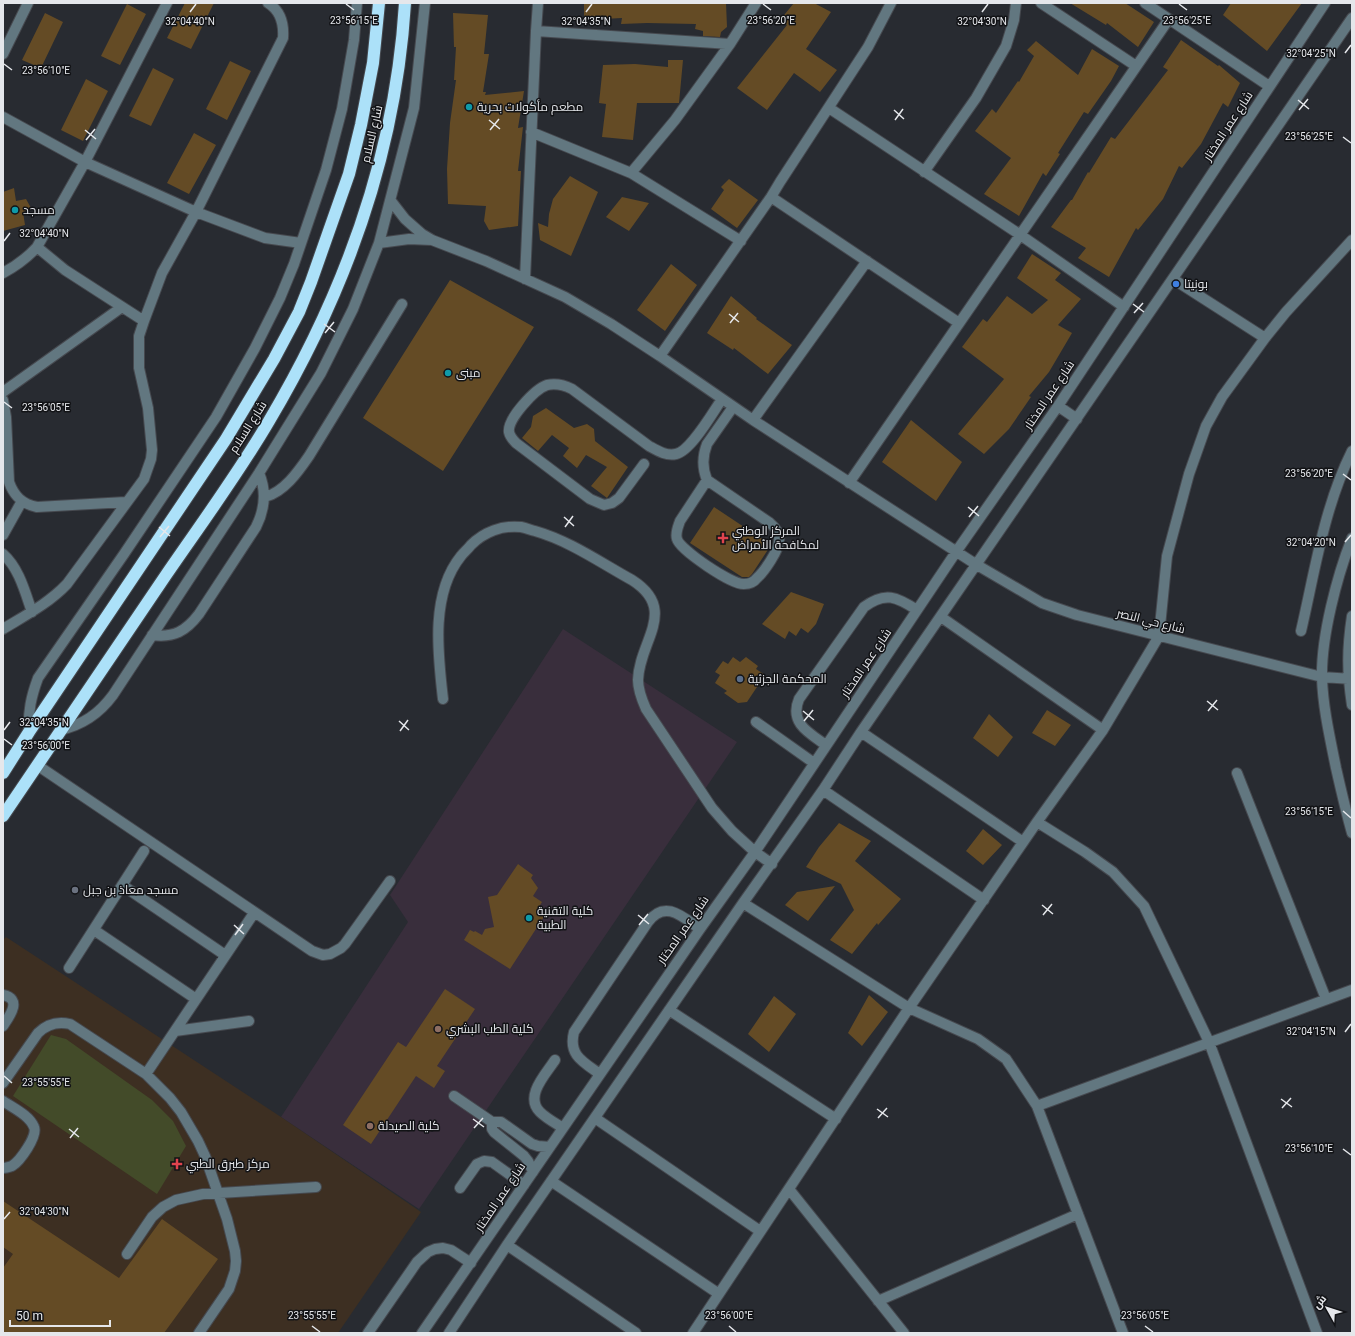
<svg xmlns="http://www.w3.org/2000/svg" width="1355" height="1336" viewBox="0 0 1355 1336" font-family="Roboto,Cairo,sans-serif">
  <rect width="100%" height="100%" fill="#282b31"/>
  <path fill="#392e3c" d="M563 629 737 742 419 1209 281 1117 408 922 390 895Z"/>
  <path fill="#3d2f22" d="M6 937 281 1117 421 1212 338 1333H3V940Z"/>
  <path fill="#434b29" d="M51 1035 66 1039 152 1100 173 1121 186 1146 157 1194 13 1096Z"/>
  <path fill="#644b25" d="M185 3H214L191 49 167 38Z
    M584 3H726L727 27 721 32 720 37 703 36V31L695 29 696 24 647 23 621 24 622 18 584 20Z
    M794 3H814L831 12 806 49 837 70 820 92 794 73 767 110 737 88 787 25 780 20Z
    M1070 3H1125L1154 22 1138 47 1107 23 1106 25Z
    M1231 3H1302L1267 51 1223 15Z
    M127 4 146 14 120 65 101 56Z
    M45 13 63 22 41 68 22 60Z
    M453 13 488 15 484 54H489L483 92H486L485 95 524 91 518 128 523 127 518 171H521L518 226 489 230 484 221 486 206 448 204 447 169 450 123 456 80H454L456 47H454Z
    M1181 40 1218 66 1219 65 1240 83 1228 107 1223 103 1201 144 1182 168 1179 166 1163 199 1138 230 1136 228 1109 277 1078 258 1086 248 1051 227 1071 200H1072L1088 172 1089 173 1111 137 1115 139 1168 70 1163 67Z
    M1036 41 1078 75 1092 49 1119 66 1111 81 1088 114 1084 112 1058 153 1060 154 1046 176 1043 173 1019 216 984 194 1011 158 975 131 992 109 996 113 1018 81 1019 82 1034 56 1027 50Z
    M668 60H683L679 103H637L633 140 602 137 606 104 599 103 603 65 635 64 668 67Z
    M230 61 251 71 227 120 206 109Z
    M153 68 174 79 151 126 129 116Z
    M86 79 108 91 83 141 61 130Z
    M194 133 216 145 189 194 167 183Z
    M570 176 598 192 571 256 540 240 538 223 548 227 549 214 553 199Z
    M729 179 758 200 737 228 711 209 724 190 721 187Z
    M14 188 16 201 26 199 31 208 23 212 25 225 3 231V192Z
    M622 197 649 203 629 231 606 217Z
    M1032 254 1061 273 1055 280 1081 299 1058 325 1072 333 1049 372 1029 396 1031 397 1009 429 984 454 958 434 1004 379 962 347 983 319 987 322 1007 296 1032 314 1048 300 1017 278Z
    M671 264 697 285 665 331 637 310Z
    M450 280 534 327 443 471 363 418Z
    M731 296 757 318 756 319 792 345 768 374 734 348 733 350 707 333Z
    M546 408 574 428 587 424 594 429 595 441 628 467 607 498 591 486 607 467 586 455 577 468 563 456 569 448 552 435 538 451 522 438 531 427 533 416Z
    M911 420 962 462 936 501 882 462Z
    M714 507 771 545 752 574 749 577H742L690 543Z
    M791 592 824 604 816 624 808 633 801 628 796 636 789 631 785 639 762 624Z
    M733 657 740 662 746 657 758 666 756 669 765 675 747 702 738 703 724 693 727 691 715 683 720 675 715 672 723 661 728 664Z
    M1047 710 1071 725 1055 746 1032 733Z
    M989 714 1013 737 998 757 973 738Z
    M839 823 871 841 855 861 901 899 878 925 877 923 852 954 830 940 854 910 841 884 806 867 819 847Z
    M983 829 1002 845 983 865 966 851Z
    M518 864 533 875 531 878 538 888 533 896 542 902 537 910 545 915 510 969 464 940 470 930 474 932 475 931 482 935 485 929 494 927 488 897 497 895Z
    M835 886 808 921 785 905 797 892Z
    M445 989 475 1009 437 1066 445 1071 434 1088 416 1076 371 1144 343 1125 398 1042 406 1047Z
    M869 995 888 1012 862 1046 848 1033Z
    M774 996 796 1014 769 1052 748 1034Z
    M3 1201 119 1278 162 1219 218 1259 164 1333H3V1268L13 1254 3 1247Z"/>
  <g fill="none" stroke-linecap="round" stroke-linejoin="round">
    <defs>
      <path id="minor" d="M1041 3 1136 66
        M1145 3 1269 86
        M536 31 730 44
        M3 54 28 3
        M829 108 1019 234 1124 307
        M3 117 85 162 196 212 265 238 301 243
        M531 132 631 173 741 241
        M924 172 976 98 1006 46 1014 20 1016 3
        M631 173 675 120 730 44 756 3
        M771 197 959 323
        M391 201 405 219 422 234 432 240 486 261 565 297 611 324 660 356 753 420 977 565 1042 603 1077 615 1322 677 1352 679
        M379 243 409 239 432 240
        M37 247 65 270 144 321
        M3 273C16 266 27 258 37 247L85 162 167 3
        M525 279 536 31 538 3
        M1173 279 1265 338
        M660 356 771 197 780 182 868 47 891 3
        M3 392 122 307
        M3 400 6 417 9 482C14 496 22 504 37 507L126 502
        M1058 406 1077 419
        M753 420 867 261
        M644 464 619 498 612 503 604 505 590 499 516 443C513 440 510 437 509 432 507 419 535 389 547 385 556 383 564 385 572 389L649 446C658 451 666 456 676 454 691 451 713 412 722 399
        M707 480 770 523C776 528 780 534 779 541 779 550 764 572 757 578 754 582 749 584 744 584 732 585 680 550 677 539 675 533 678 527 680 521Z
        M707 480C702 468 702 457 707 444L733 407
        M849 483 1169 19
        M265 497C284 492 298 472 309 456L402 304
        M3 535 22 501
        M1352 538C1337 576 1321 637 1322 678 1323 708 1330 738 1336 768 1341 790 1346 812 1352 833
        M3 554C19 568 25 592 32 612
        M1352 616C1347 649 1347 672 1352 705
        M941 617 1103 730
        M3 629C26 615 49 603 67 584L144 479 151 459 152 450 148 408 139 368V336L144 321 162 273 196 212 283 38C284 24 281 11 268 3
        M1301 631C1315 571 1324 507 1352 451
        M152 635C174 638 186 631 199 614L256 527C265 509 267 492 259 473
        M443 699C438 655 430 594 461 556 464 552 468 549 471 545 484 532 502 525 521 527 526 528 531 530 535 531 570 541 601 563 632 580 679 610 639 641 638 680 638 690 642 700 646 709L712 808 732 831 755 852 772 864
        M756 722 814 763
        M60 730C83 725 99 714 113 695L259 473 321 373 353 309 379 243 414 108 425 3
        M29 732C28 711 31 697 38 678L124 554 216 417 255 348 280 298 294 264 326 170 342 109 354 40 357 3
        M861 732 1023 842
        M826 745C809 733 789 723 799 699L864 607C885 591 897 597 917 610
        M37 765 312 951 323 955 330 954 341 948 345 944 390 881
        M1237 773 1326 999
        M823 790 984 900
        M1037 822 1085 852 1113 872 1144 906 1209 1042 1317 1333
        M122 885 225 955
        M743 903 909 1008 978 1039 1006 1059 1037 1106 1123 1333
        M94 930 196 999
        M69 968 144 851
        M3 995C23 999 9 1017 3 1026
        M669 1010 836 1119
        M175 1031 249 1021
        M555 1060C546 1074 524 1096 540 1112 546 1118 555 1123 563 1128
        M146 1074 254 913
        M600 1074C583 1062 568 1055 574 1032L648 922C665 899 683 917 700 929
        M3 1083 38 1033C47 1024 57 1021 70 1024L146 1074 170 1098 181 1112 198 1141 205 1156 227 1219 235 1251 236 1261 235 1271 229 1289 199 1333
        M454 1096 492 1122H501L532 1144 538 1146 550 1147
        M3 1101C13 1108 29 1115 34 1127 38 1136 20 1161 12 1166 9 1167 6 1168 3 1168
        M1037 1106 1352 990
        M595 1118 760 1231
        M492 1122V1129L494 1132 524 1156 528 1161 533 1172
        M551 1181 719 1294
        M460 1188 477 1164 484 1161 492 1162 524 1185
        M789 1189 904 1333
        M507 1245 636 1333
        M127 1254 152 1217 163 1207 176 1200 203 1194 316 1187
        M878 1301 1078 1214
        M368 1333 417 1262 428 1252 435 1249 443 1248 451 1250 471 1263
        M422 1333 700 929 755 852 956 552 1058 406 1325 3
        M449 1333 507 1245 743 903 823 790 861 732 1352 18
        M693 1333 909 1008 1037 822 1103 730 1159 636 1167 556 1189 474 1206 426 1222 397 1265 338 1286 312 1352 240"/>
      <path id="highway" d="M3 773 29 732 226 439 274 359 299 312 311 282 349 174 361 125 373 63 379 3
        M3 816C57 735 112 655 166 575 201 524 238 474 269 421 345 293 396 152 405 3"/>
    </defs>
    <use href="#minor" stroke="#46494f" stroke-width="12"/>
    <use href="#highway" stroke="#46494f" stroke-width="14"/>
    <use href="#minor" stroke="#627780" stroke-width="10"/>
    <use href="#highway" stroke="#ace1f9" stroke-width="12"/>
  </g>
  <path fill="none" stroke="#e5e7eb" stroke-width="1.5" d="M346 4 354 10M763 4 771 10M1179 4 1187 10M190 12 196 4M586 12 592 4M982 12 988 4M1345 53 1351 45M4 64 12 70M1298 100 1309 109M894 110 904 119M1299 110 1308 99M489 120 500 129M895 120 903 109M85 130 96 139M490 130 499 119M1343 137 1351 143M86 140 95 129M4 241 10 233M1133 304 1144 312M1134 313 1143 303M729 314 739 322M730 323 738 313M324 324 335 332M325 333 334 322M4 402 12 408M1343 474 1351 480M968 507 979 516M564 517 574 526M969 517 978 506M159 527 170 536M565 527 573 516M160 537 169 526M1345 542 1351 535M1207 701 1218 710M803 711 814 720M1208 711 1217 700M399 721 409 730M804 721 813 710M4 730 10 722M400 731 408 720M4 739 12 745M1343 811 1351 818M1042 905 1053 914M638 915 649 924M1043 915 1052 904M234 925 244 934M639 925 648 914M235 935 243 924M1345 1032 1351 1024M4 1076 12 1083M1281 1099 1292 1107M1282 1108 1291 1098M877 1109 888 1117M878 1118 887 1108M473 1119 484 1127M474 1128 483 1118M69 1129 79 1137M70 1138 78 1128M1343 1149 1351 1155M4 1219 10 1212M312 1326 320 1332M729 1326 736 1332M1145 1326 1153 1332"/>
  <g fill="#0f9aa8" stroke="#121316" stroke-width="1.5">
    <circle cx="469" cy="107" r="4"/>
    <circle cx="15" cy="210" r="4"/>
    <circle cx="448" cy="373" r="4"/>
    <circle cx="529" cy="918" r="4"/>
  </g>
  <circle fill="#3f7fe0" stroke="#121316" stroke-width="1.5" cx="1176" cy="284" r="4"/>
  <g fill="#e0444e" stroke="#121316" stroke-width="1.5">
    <path d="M721 532h4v4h4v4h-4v4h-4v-4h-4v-4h4z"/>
    <path d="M175 1158h4v4h4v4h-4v4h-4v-4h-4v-4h4z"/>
  </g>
  <circle fill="#5c6f8a" stroke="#121316" stroke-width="1.5" cx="740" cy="679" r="4"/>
  <circle fill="#6b7280" stroke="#121316" stroke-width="1.5" cx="75" cy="890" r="4"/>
  <g fill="#8d6e63" stroke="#121316" stroke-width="1.5">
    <circle cx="438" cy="1029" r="4"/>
    <circle cx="370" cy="1126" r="4"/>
  </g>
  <g text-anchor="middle" stroke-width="3" stroke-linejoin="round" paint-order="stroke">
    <g font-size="12" fill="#e5e7eb" stroke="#121316" text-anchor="start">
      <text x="477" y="111">مطعم مأكولات بحرية</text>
      <text x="23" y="214">مسجد</text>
      <text x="1184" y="288">بونيتا</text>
      <text x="456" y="377">مبنى</text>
      <text x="732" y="535">المركز الوطني<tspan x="732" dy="14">لمكافحة الأمراض</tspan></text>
      <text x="748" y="683">المحكمة الجزئية</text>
      <text x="83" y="894">مسجد معاذ بن جبل</text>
      <text x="537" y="915">كلية التقنية<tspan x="537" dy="14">الطبية</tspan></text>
      <text x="446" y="1033">كلية الطب البشري</text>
      <text x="378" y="1130">كلية الصيدلة</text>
      <text x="186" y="1168">مركز طبرق الطبي</text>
    </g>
    <g font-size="12" fill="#e5e7eb" stroke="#121316">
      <text transform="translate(1228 126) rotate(-57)" y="4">شارع عمر المختار</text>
      <text transform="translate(372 134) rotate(-77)" y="4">شارع السلام</text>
      <text transform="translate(1049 395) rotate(-56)" y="4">شارع عمر المختار</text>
      <text transform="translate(248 427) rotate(-58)" y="4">شارع السلام</text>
      <text transform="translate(1151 621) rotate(14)" y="4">شارع حي النصر</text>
      <text transform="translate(866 663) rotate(-56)" y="4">شارع عمر المختار</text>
      <text transform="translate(683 930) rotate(-55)" y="4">شارع عمر المختار</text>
      <text transform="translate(500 1197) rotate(-56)" y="4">شارع عمر المختار</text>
    </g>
  </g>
  <g font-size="10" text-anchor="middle" fill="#e5e7eb" stroke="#121316" stroke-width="3" stroke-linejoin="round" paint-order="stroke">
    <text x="354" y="24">23°56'15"E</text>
    <text x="771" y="24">23°56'20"E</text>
    <text x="1187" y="24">23°56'25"E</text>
    <text x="190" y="25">32°04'40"N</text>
    <text x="586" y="25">32°04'35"N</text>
    <text x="982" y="25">32°04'30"N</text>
    <text x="1311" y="57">32°04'25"N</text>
    <text x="46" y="74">23°56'10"E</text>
    <text x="1309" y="140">23°56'25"E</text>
    <text x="44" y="237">32°04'40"N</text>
    <text x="46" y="411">23°56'05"E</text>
    <text x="1309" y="477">23°56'20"E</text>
    <text x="1311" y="546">32°04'20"N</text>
    <text x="44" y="726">32°04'35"N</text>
    <text x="46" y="749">23°56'00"E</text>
    <text x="1309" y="815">23°56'15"E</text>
    <text x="1311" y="1035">32°04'15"N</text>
    <text x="46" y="1086">23°55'55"E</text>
    <text x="1309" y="1152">23°56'10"E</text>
    <text x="44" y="1215">32°04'30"N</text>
    <text x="312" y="1319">23°55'55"E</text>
    <text x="729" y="1319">23°56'00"E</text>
    <text x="1145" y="1319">23°56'05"E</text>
  </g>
  <rect width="1355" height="1336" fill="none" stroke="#e5e7eb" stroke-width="8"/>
  <g transform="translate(1327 1308) rotate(309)" stroke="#121316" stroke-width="3" paint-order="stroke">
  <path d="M0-3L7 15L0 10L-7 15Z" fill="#e5e7eb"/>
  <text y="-6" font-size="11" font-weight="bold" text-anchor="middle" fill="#e5e7eb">ش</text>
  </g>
  <path d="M10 1320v6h100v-6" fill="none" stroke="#e5e7eb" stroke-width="2"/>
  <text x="16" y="1320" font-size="12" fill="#e5e7eb" stroke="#121316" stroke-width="3" paint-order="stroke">50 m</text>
</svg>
